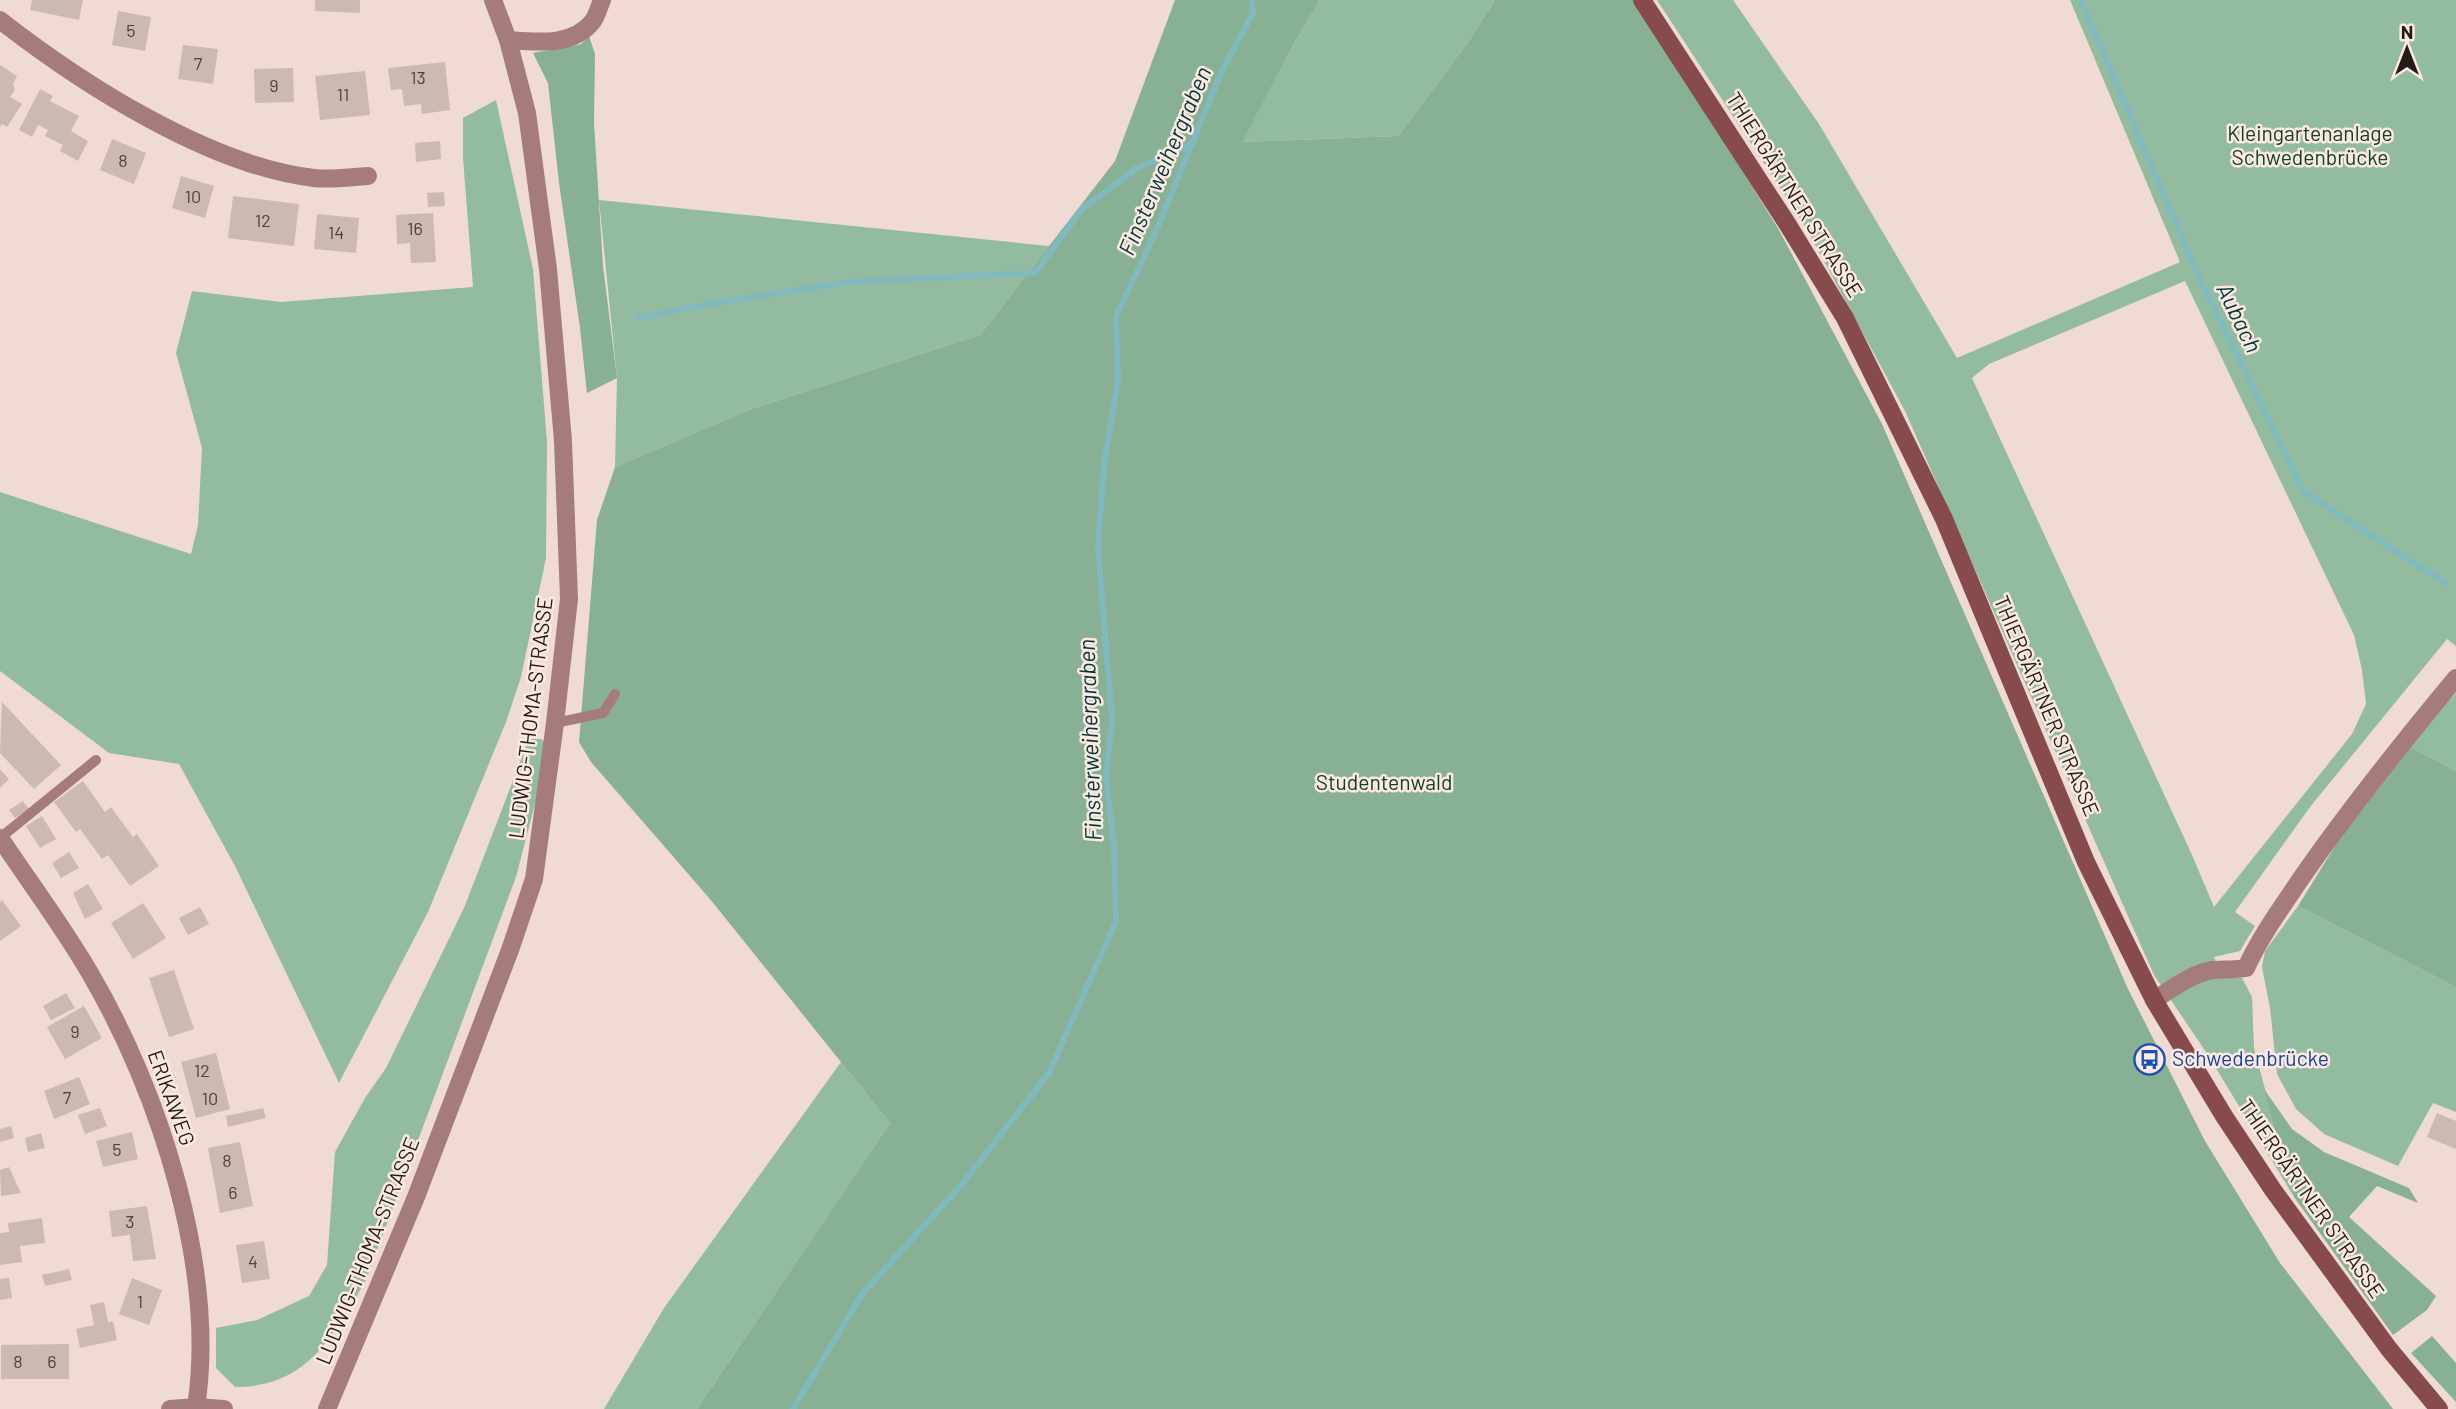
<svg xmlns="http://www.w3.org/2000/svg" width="2456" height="1409" viewBox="0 0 2456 1409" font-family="Barlow,sans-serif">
  <rect width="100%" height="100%" fill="#efdbd4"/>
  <path fill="#93bb9f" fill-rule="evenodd" d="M1320 0H1495L1468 42 1398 136 1241 142 1292 47Z
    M1657 0H1733L1819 124 1957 358 2180 262 2070 0H2456V646L2447 639 2310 807 2235 912 2255 926 2240 951 2214 957 2221 975 2242 978 2252 997 2254 1048 2294 1197 2208 1055 2154 975 1905 411 1805 226ZM2185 281 2354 635 2362 670 2366 704 2352 734 2214 907 2192 855 1972 378 1989 364Z
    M496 100 533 269 547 442 546 558 521 677 506 722 428 912 339 1083 235 866 179 764 109 753 0 671V492L191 554 198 525 202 448 176 353 192 291 281 302 473 287 463 158V118Z
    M599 200 1049 246 980 335 751 409 615 467 617 378Z
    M2456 693V771L2407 745Z
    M529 739H541L550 746 516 877 366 1280C333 1336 308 1387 235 1387L216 1368V1328L257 1320 309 1296 327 1265 335 1152 365 1098 386 1068 464 908Z
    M2298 906 2456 987V1112L2433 1103 2398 1166 2324 1134 2296 1109 2277 1074 2270 1008 2262 967 2265 951Z
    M841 1062 890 1123 697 1409H604L664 1308Z"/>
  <path fill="#88b094" d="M1175 0H1320L1292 47 1242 142 1398 136 1468 42 1495 0H1636L1779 230 1882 424 2128 989 2205 1141 2280 1263 2393 1409H697L890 1123 710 899 591 762 579 742 597 520 615 467 751 409 980 335 1115 161Z
    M589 36 595 54 594 123 603 266 617 378 587 393 580 328 559 183 548 83 533 53 581 44Z
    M2407 745 2456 771V987L2298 906 2345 830Z
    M2264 1089 2292 1129 2324 1152 2409 1188 2418 1203 2377 1186 2349 1217 2436 1296 2427 1310 2393 1335 2294 1197Z
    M2432 1336 2456 1363V1402L2411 1353Z"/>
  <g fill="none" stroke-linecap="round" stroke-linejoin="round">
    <path stroke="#81babe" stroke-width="6" d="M2081 0 2199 277 2304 492 2447 584
      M638 318 715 303 849 282 1035 273 1082 209 1137 168 1191 144
      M793 1409 863 1293 963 1183 1049 1073 1116 921 1114 848 1106 775 1112 721 1098 547 1104 466 1118 380 1116 316 1154 236 1221 73 1253 13 1252 0"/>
  </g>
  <path fill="#ccb9b2" d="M32 0H83L79 20 30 10Z
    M315 0H360V13L315 11Z
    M118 11 151 17 145 51 112 45Z
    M183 45 218 49 213 84 178 79Z
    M445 62 450 110 422 114 421 104 404 106 402 89 391 90 388 68Z
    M0 65 17 76 13 84 15 90 10 97 22 104 7 127 2 124 0 127Z
    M293 68 294 102 255 103 254 69Z
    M365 71 370 115 320 120 315 76Z
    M40 89 53 96 50 101 79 116 71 131 88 141 78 161 60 151 63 145 45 136 48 130 38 125 32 137 19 130Z
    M112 139 146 153 134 184 100 170Z
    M440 141 441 159 416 162 415 143Z
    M181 176 214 186 205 218 172 208Z
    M444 192 445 206 428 207 427 193Z
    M233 196 299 204 294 246 228 238Z
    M433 213 436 262 411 263 410 243 397 244 396 215Z
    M317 214 359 218 356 253 314 249Z
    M2 702 61 765 34 789 0 753Z
    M0 769 9 779 0 788Z
    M83 781 105 812 111 807 133 837 137 834 159 866 130 886 108 855 102 859 80 829 76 832 54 802Z
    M23 801 29 809 15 818 9 810Z
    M42 816 56 839 40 848 26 826Z
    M69 852 79 868 61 878 52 863Z
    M88 884 103 909 85 919 73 893Z
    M2 900 21 926 0 941V902Z
    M143 903 166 938 133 959 111 923Z
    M200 907 209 924 188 935 179 918Z
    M174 970 194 1029 169 1037 149 978Z
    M66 993 75 1008 51 1020 43 1006Z
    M84 1006 102 1038 65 1059 47 1027Z
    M216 1053 230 1109 196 1118 181 1062Z
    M79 1077 90 1104 54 1119 44 1091Z
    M100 1108 107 1126 85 1134 78 1115Z
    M263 1108 266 1118 228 1127 226 1116Z
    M2437 1113 2456 1121V1149L2427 1137Z
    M11 1126 14 1138 0 1142V1129Z
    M132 1132 138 1159 103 1167 96 1141Z
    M41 1133 45 1148 28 1152 25 1138Z
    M240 1142 253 1206 220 1213 208 1148Z
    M9 1167 21 1193 1 1196 0 1170Z
    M147 1206 156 1259 133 1261 130 1235 112 1237 109 1211Z
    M42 1218 45 1243 20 1246 22 1262 0 1265V1233L9 1232 8 1223Z
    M264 1241 270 1279 242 1283 236 1245Z
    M69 1269 72 1280 45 1286 42 1275Z
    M9 1278 12 1298 0 1300V1279Z
    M132 1278 162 1290 149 1325 119 1314Z
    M104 1302 108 1322 113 1321 117 1340 80 1348 76 1329 94 1325 90 1305Z
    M69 1344V1379H1V1345Z"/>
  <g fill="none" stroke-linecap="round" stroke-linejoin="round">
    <path stroke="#a67c7a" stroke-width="10" d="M555 723 603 713 615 694
      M0 838 96 760"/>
    <path stroke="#a67c7a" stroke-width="18" d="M0 20C82 84 210 166 314 178 331 180 350 177 368 176
      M508 40C536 42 573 47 593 21 597 15 599 7 602 0
      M0 838C30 883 64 928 91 975 160 1093 217 1270 196 1407
      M2154 1000C2172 989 2192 973 2213 970 2224 969 2235 970 2246 968 2261 935 2282 907 2302 877 2350 808 2402 743 2456 678
      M170 1409 196 1407 224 1409"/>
    <path stroke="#a67c7a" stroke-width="18" d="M327 1409 416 1197 510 950 534 879 555 723 569 599 563 441 548 269 527 113 508 40 493 0"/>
    <path stroke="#874b4b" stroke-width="18" d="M1642 0 1788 225 1845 318 1944 519 2086 862 2154 1000 2224 1116 2273 1190 2389 1349 2439 1409"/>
  </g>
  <defs>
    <symbol id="bus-ring" viewBox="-11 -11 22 22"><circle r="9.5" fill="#fce9e1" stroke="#1a4fb4" stroke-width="1.5"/><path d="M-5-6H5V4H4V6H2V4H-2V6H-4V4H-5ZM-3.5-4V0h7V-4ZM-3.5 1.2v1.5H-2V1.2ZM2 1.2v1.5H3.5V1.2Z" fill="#1a4fb4"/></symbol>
  </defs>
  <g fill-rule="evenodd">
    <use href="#bus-ring" x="2132" y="1042" width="35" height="35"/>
  </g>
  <g text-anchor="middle" stroke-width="5" stroke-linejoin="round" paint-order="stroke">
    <g font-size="18" fill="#4c423e">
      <text x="131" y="37">5</text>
      <text x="198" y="70">7</text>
      <text x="418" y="84">13</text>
      <text x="274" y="92">9</text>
      <text x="343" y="101">11</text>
      <text x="123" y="167">8</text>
      <text x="193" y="203">10</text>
      <text x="263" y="227">12</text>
      <text x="415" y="235">16</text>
      <text x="336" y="239">14</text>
      <text x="75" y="1038">9</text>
      <text x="202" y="1077">12</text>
      <text x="67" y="1104">7</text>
      <text x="210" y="1105">10</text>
      <text x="117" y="1156">5</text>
      <text x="227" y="1167">8</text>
      <text x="233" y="1199">6</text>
      <text x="130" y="1228">3</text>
      <text x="253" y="1268">4</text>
      <text x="140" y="1308">1</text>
      <text x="18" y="1368">8</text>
      <text x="52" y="1368">6</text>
    </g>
    <g font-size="21" fill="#104125" stroke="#fce9e1">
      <text x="2310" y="141">Kleingartenanlage<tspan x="2310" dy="24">Schwedenbrücke</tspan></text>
      <text x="1384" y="790">Studentenwald</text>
    </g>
    <g font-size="21" fill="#221b18" stroke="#fce9e1">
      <text transform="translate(1794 195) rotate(58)" y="7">THIERGÄRTNER STRASSE</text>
      <text transform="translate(2046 706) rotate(67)" y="7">THIERGÄRTNER STRASSE</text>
      <text transform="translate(531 718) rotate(-83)" y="7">LUDWIG-THOMA-STRASSE</text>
      <text transform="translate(171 1098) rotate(70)" y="7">ERIKAWEG</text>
      <text transform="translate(2311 1199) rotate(55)" y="7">THIERGÄRTNER STRASSE</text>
      <text transform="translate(368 1251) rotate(-68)" y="7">LUDWIG-THOMA-STRASSE</text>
    </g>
    <g font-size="21" fill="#164399" stroke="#fce9e1" text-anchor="start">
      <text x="2172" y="1066">Schwedenbrücke</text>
    </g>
    <g font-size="23" font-style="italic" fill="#00393d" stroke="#fce9e1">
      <text transform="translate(1165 161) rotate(-67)" y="8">Finsterweihergraben</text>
      <text transform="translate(2239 318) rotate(64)" y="8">Aubach</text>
      <text transform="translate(1090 740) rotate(-92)" y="8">Finsterweihergraben</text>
    </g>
  </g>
  <g transform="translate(2407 49)" stroke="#fce9e1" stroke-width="5" paint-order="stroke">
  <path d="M0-5L12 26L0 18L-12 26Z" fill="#221b18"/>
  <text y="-10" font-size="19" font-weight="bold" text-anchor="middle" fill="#221b18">N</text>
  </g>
</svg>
